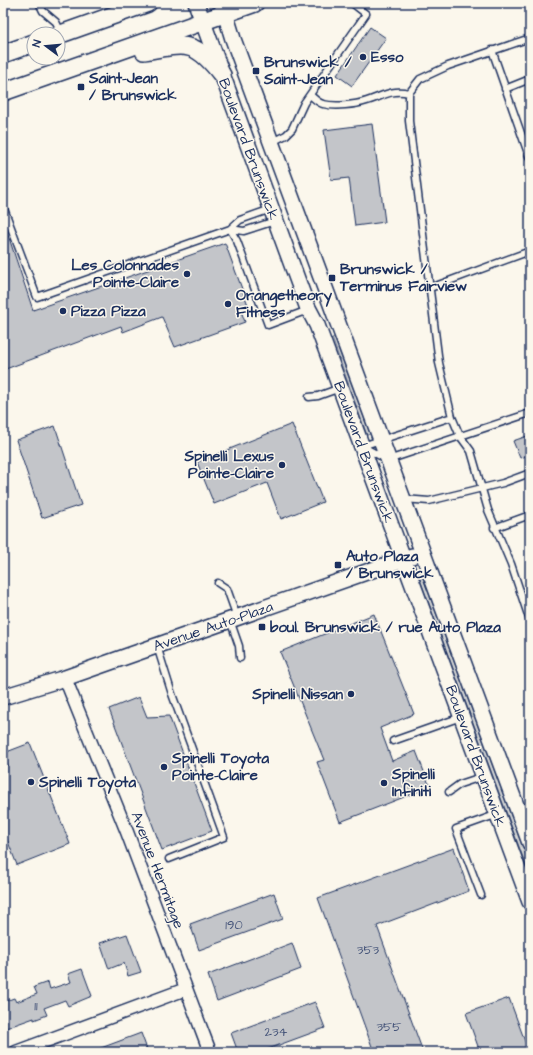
<svg xmlns="http://www.w3.org/2000/svg" width="533" height="1055" viewBox="0 0 533 1055" font-family="'Architects Daughter',sans-serif">
  <rect width="100%" height="100%" fill="#fbf7ec"/>
  <filter id="ink" filterUnits="userSpaceOnUse"><feTurbulence type="fractalNoise" baseFrequency=".025" numOctaves="2"/><feDisplacementMap in="SourceGraphic" scale="8" xChannelSelector="R" yChannelSelector="G"/><feConvolveMatrix kernelMatrix="1 2 1 2 8 2 1 2 1" color-interpolation-filters="sRGB"/></filter>
  <g filter="url(#ink)">
    <path fill="#dadad7" stroke="#7a849a" d="M334 337 370 434 367 435 332 338Z
      M423 578 530 867V876L420 579Z"/>
    <path fill="#c3c5c9" stroke="#1b2f5e" d="M370 27 386 38 352 86 337 75Z
      M372 124 385 222 355 226 349 178 331 180 324 130Z
      M3 226H5L33 310 225 243 248 305 240 308 245 322 175 347 162 317 123 332 121 326 3 370Z
      M292 424 323 502 281 519 267 483 214 504 197 462Z
      M55 426 81 505 42 518 16 440Z
      M530 435V455L520 458 513 441Z
      M374 614 414 714 380 728 392 761 416 751 430 787 340 822 317 762 324 760 280 652Z
      M139 697 147 717 169 716 212 831 162 850 109 709Z
      M30 743 70 844 17 865 3 829V767L8 765 4 753Z
      M454 848 469 891 377 926 423 1052H374L318 898Z
      M274 893 283 919 199 950 190 924Z
      M127 934 141 972 128 976 124 963 109 969 100 943Z
      M292 943 301 969 217 1001 208 975Z
      M82 969 92 996 68 1006 65 1000 44 1008 47 1015 34 1020V1018L3 1029V1002L14 998 16 1002 37 994 34 987 48 982 50 989 71 982 68 974Z
      M509 998 529 1052H480L466 1013Z
      M315 1002 325 1028 260 1052H238L231 1033Z
      M141 1033 148 1052H93V1051Z"/>
    <g fill="none" stroke-linecap="round" stroke-linejoin="round">
      <defs>
        <path id="service" d="M39 3 43 11 56 22 61 32
          M530 38 448 66 420 79 409 93V121L439 363 452 417 460 436 471 451 488 510 511 564 530 621
          M492 50 530 159
          M505 89 530 79
          M310 95C314 98 318 103 323 104 335 107 355 105 367 101 383 96 391 89 409 93
          M272 142 286 135 292 129 304 103 366 14 352 3
          M3 206 37 297 230 229 240 220 271 209
          M230 229 237 241 268 325 308 310
          M230 229 244 231 275 221
          M430 288 530 251
          M309 397 318 396 340 388
          M362 446 452 417
          M365 448 388 460 530 413
          M404 499 429 501 503 483 530 473
          M494 528 530 515
          M218 583 227 589 237 617
          M230 620 239 646 240 658
          M157 646 172 694 224 837 169 859
          M393 741 461 717
          M449 792 460 784 484 776
          M481 895 456 829 498 814"/>
        <path id="minor" d="M65 678 127 832 210 1052
          M16 1052 186 989"/>
        <path id="tertiary" d="M196 3 307 306 317 325 530 902
          M222 3 233 39 530 843
          M3 697 65 678 412 556"/>
        <path id="secondary" d="M58 35 148 3
          M144 51C186 44 194 39 222 75
          M3 54 34 43
          M3 92 255 3"/>
      </defs>
      <use href="#service" stroke="#1b2f5e" stroke-width="9"/>
      <use href="#minor" stroke="#1b2f5e" stroke-width="15"/>
      <use href="#tertiary" stroke="#1b2f5e" stroke-width="18"/>
      <use href="#secondary" stroke="#1b2f5e" stroke-width="20"/>
      <use href="#service" stroke="#fbf7ec" stroke-width="6"/>
      <use href="#minor" stroke="#fbf7ec" stroke-width="12"/>
      <use href="#tertiary" stroke="#fbf7ec" stroke-width="15"/>
      <use href="#secondary" stroke="#fbf7ec" stroke-width="17"/>
    </g>
  </g>
  <g fill="#1b2f5e" stroke="#fbf7ec" stroke-width="1.5">
    <circle cx="363" cy="57" r="4"/>
    <rect x="252" y="67" width="8" height="8" rx="2"/>
    <rect x="77" y="83" width="8" height="8" rx="2"/>
    <circle cx="187" cy="274" r="4"/>
    <rect x="328" y="274" width="8" height="8" rx="2"/>
    <circle cx="228" cy="304" r="4"/>
    <circle cx="63" cy="311" r="4"/>
    <circle cx="282" cy="465" r="4"/>
    <rect x="334" y="561" width="8" height="8" rx="2"/>
    <rect x="258" y="623" width="8" height="8" rx="2"/>
    <circle cx="351" cy="694" r="4"/>
    <circle cx="164" cy="767" r="4"/>
    <circle cx="31" cy="782" r="4"/>
    <circle cx="384" cy="783" r="4"/>
  </g>
  <g text-anchor="middle" stroke-width="3" stroke-linejoin="round" paint-order="stroke">
    <g font-size="13" fill="#455479">
      <text x="234" y="929">190</text>
      <text x="368" y="954">353</text>
      <text x="36" y="1010">11</text>
      <text x="389" y="1031">355</text>
      <text x="276" y="1036">234</text>
    </g>
    <g font-size="15" font-weight="bold" fill="#1b2f5e" stroke="#fbf7ec" text-anchor="start">
      <text x="371" y="62">Esso</text>
      <text x="264" y="67">Brunswick /<tspan x="264" dy="17">Saint-Jean</tspan></text>
      <text x="89" y="83">Saint-Jean<tspan x="89" dy="17">/ Brunswick</tspan></text>
      <text x="179" y="270" text-anchor="end">Les Colonnades<tspan x="179" dy="17">Pointe-Claire</tspan></text>
      <text x="340" y="274">Brunswick /<tspan x="340" dy="17">Terminus Fairview</tspan></text>
      <text x="236" y="300">Orangetheory<tspan x="236" dy="17">Fitness</tspan></text>
      <text x="71" y="316">Pizza Pizza</text>
      <text x="274" y="461" text-anchor="end">Spinelli Lexus<tspan x="274" dy="17">Pointe-Claire</tspan></text>
      <text x="346" y="561">Auto Plaza<tspan x="346" dy="17">/ Brunswick</tspan></text>
      <text x="270" y="632">boul. Brunswick / rue Auto Plaza</text>
      <text x="343" y="699" text-anchor="end">Spinelli Nissan</text>
      <text x="172" y="763">Spinelli Toyota<tspan x="172" dy="17">Pointe-Claire</tspan></text>
      <text x="392" y="779">Spinelli<tspan x="392" dy="17">Infiniti</tspan></text>
      <text x="39" y="787">Spinelli Toyota</text>
    </g>
    <g font-size="15" fill="#1b2f5e" stroke="#fbf7ec">
      <text transform="translate(249 149) rotate(70)" y="5">Boulevard Brunswick</text>
      <text transform="translate(364 452) rotate(70)" y="5">Boulevard Brunswick</text>
      <text transform="translate(213 626) rotate(-19)" y="5">Avenue Auto-Plaza</text>
      <text transform="translate(476 756) rotate(70)" y="5">Boulevard Brunswick</text>
      <text transform="translate(158 870) rotate(69)" y="5">Avenue Hermitage</text>
    </g>
  </g>
  <rect width="533" height="1055" fill="none" stroke="#fbf7ec" stroke-width="16"/>
  <rect x="8" y="8" width="517" height="1039" fill="none" stroke="#1b2f5e" stroke-width="1.5" filter="url(#ink)"/>
  <g transform="translate(46 46) rotate(286)"><circle r="19" fill="#fbf7ec" stroke="#a1a7b3"/>
  <path d="M0-3L7 15L0 10L-7 15Z" fill="#1b2f5e"/>
  <text y="-6" font-size="11" font-weight="bold" text-anchor="middle" fill="#1b2f5e">N</text>
  </g>
</svg>
